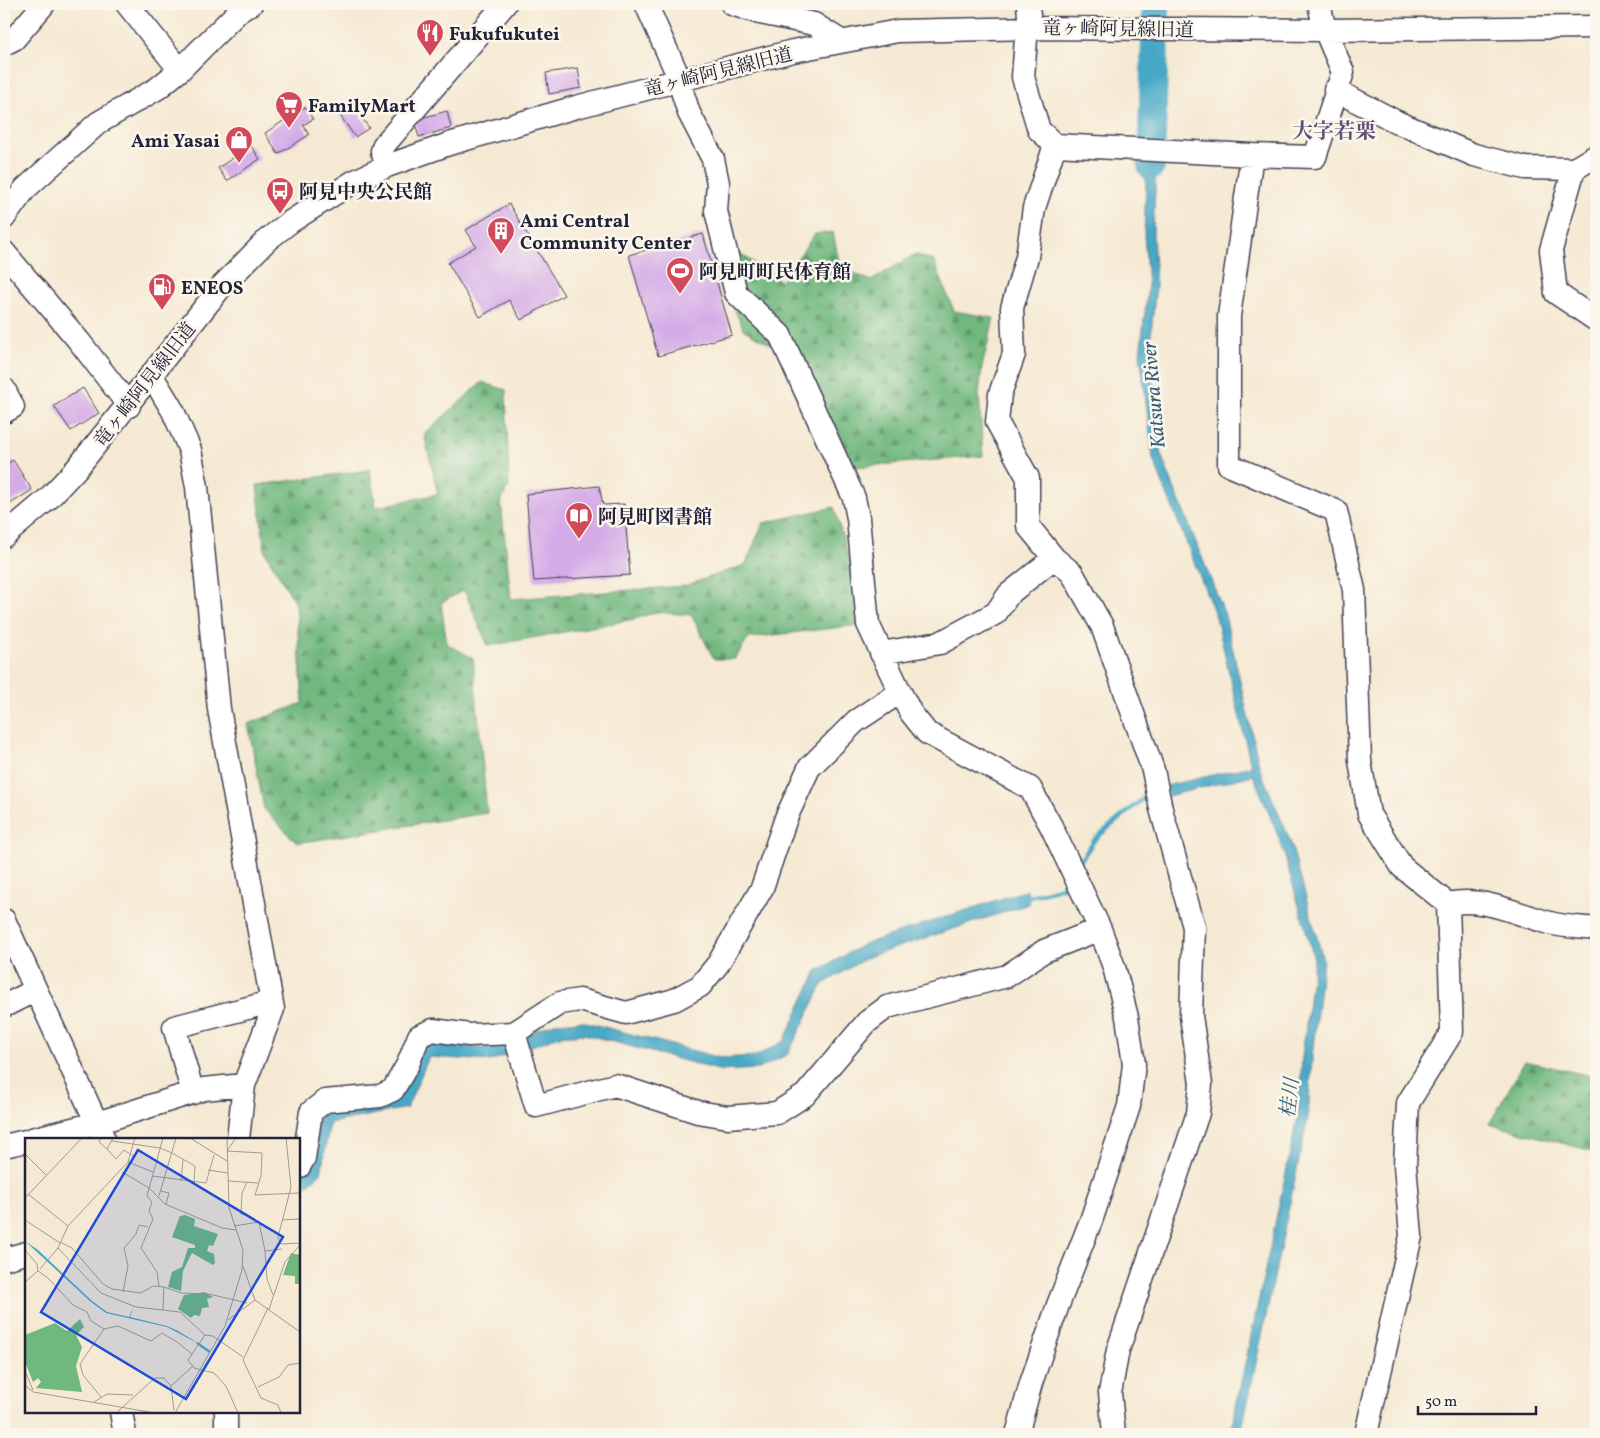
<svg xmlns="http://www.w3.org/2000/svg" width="1600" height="1438" viewBox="0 0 1600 1438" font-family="Vollkorn,'Noto Serif JP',serif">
  <defs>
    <pattern id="forest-firs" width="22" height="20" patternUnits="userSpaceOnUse" patternTransform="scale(1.25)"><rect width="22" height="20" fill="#6fb87e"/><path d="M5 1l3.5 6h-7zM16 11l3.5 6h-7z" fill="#5b9568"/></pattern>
  </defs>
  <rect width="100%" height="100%" fill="#fbf7ec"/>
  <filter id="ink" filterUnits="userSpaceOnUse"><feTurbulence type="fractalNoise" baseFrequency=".02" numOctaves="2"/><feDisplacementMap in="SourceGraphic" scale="10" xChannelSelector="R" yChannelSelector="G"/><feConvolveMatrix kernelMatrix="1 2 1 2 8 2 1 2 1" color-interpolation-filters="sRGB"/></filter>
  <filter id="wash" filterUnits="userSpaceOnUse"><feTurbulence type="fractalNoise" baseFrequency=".0096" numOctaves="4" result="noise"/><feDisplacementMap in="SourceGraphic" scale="20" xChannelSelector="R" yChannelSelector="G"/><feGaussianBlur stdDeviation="1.12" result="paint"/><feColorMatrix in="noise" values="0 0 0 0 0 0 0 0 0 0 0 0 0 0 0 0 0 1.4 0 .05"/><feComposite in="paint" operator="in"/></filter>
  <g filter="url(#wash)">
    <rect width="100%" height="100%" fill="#f5e9d3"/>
    <path fill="url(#forest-firs)" stroke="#486d5c" d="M833 232 840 267 871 281 915 254 934 261 954 311 994 318 982 367 979 394 983 456 855 467 818 429 785 352 744 330 724 287 738 252 781 281 815 234Z
      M482 382 506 390 509 486 501 501 511 599 684 586 745 565 763 523 834 507 868 624 749 638 735 659H714L691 615 656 612 635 619 488 646 464 590 441 603 447 644 473 658 487 813 297 843 264 809 248 724 303 703 296 604 265 552 257 485 370 470 376 507 438 494 424 434Z
      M1525 1061 1596 1077V1152L1489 1124Z"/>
    <path fill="#46a8c6" stroke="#346580" d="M1148 128H1158L1153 233 1156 285 1149 353 1162 457 1225 615 1260 769 1290 840 1323 959 1312 1058 1308 1118 1241 1434H1230L1298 1116 1302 1057 1314 959 1281 843 1253 775 1168 796 1166 786 1251 766 1216 617 1153 459 1140 354 1148 286 1144 235Z
      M1027 890 1029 904 868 957 823 984 788 1054 759 1069 722 1071 584 1034 559 1036 490 1061 429 1057 407 1108 330 1123 321 1173 299 1192V1175L322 1112 400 1095 424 1044 486 1048 555 1023 582 1021 721 1058 756 1056 784 1041 817 971 864 944Z"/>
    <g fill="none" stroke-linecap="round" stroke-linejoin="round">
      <path stroke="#46a8c6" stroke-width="4.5" d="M1077 866 1095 839 1151 792
        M1023 898 1063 887 1069 878"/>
      <path stroke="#46a8c6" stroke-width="28" d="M1151 166 1156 4"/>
    </g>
    <g id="blocks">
      <path fill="#d4abe7" d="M578 68 581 88 549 94 546 73Z
        M353 105 369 128 355 137 339 114Z
        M305 107 313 119 303 125 309 135 278 154 265 133Z
        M447 111 451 128 419 137 414 120Z
        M251 146 260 159 227 181 218 168Z
        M509 204 564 295 521 320 509 300 480 317 448 263 476 246 466 230Z
        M703 234 732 335 658 356 629 255Z
        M83 388 99 413 71 431 54 406Z
        M13 460 32 490 10 504 4 494V466Z
        M599 486 603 505 624 504 630 575 534 581 526 494Z"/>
    </g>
  </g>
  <g filter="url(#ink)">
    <use href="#blocks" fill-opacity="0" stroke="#424052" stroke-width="1"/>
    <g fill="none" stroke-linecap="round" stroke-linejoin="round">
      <defs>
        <path id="minor" d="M646 4 675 69 689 113 713 159 718 183 716 211 736 293 780 335 854 498 858 518 868 624 900 692 911 713 927 733 1030 788 1051 826 1100 929 1114 967 1127 1017 1134 1064 1129 1106 1092 1218 1058 1305 1031 1383 1017 1434
          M732 4 760 13 814 24 841 41
          M1028 4 1030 28 1026 39 1023 77 1039 130 1055 145 1252 155
          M1319 4 1325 30 1343 72 1315 157 1252 155 1229 316V465L1336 511 1354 590 1360 761 1369 814 1402 867 1448 904 1452 1032 1408 1103 1405 1165 1411 1236 1366 1434
          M4 44 14 39 44 4
          M180 70 239 11 251 4
          M1335 90 1397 122 1474 155 1525 168 1574 169 1596 156
          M1055 145 1034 208 1027 257 1012 308 1014 354 1000 394 997 422 1028 478V526L1054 558 1072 573 1102 626 1153 770 1161 809 1194 927 1191 1016 1201 1084 1198 1113 1118 1350 1110 1393 1114 1434
          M387 166 382 151 384 145 505 4
          M1574 169 1551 250 1556 293 1596 320
          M4 218 25 189 98 123 158 88 180 70 127 4
          M4 252 79 341 129 406
          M152 376 173 411 190 450 197 487 219 709 273 1009 244 1085 238 1139
          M4 389 13 407 4 412
          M4 536 49 498 78 467 221 287 267 240 290 222 353 182 387 166 449 144 576 107 793 51 898 31 1030 28 1325 30 1596 27
          M881 653 940 643 996 613 1009 594 1054 558
          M1448 904C1483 896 1516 914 1550 923 1565 927 1581 927 1596 929
          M4 920 104 1139
          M4 1006 36 990
          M514 1033 536 1106 615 1085 698 1112 728 1117 777 1113 805 1095 867 1022 887 1007 1007 976 1044 951 1100 929
          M193 1093 174 1027 271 1002
          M32 1139 97 1123 204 1089 244 1085
          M4 1146 26 1141
          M299 1167 304 1158 311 1112 325 1101 380 1096 393 1090 408 1064 419 1036 433 1030 469 1035 514 1033 560 1003 580 1000 626 1013 674 1000 700 986 718 964 762 888 786 818 809 768 856 721 900 692
          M4 1259 26 1253
          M121 1412 125 1434
          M226 1412V1434"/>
      </defs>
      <use href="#minor" stroke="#424052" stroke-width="25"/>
      <use href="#minor" stroke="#fff" stroke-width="22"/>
    </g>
  </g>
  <defs>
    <symbol id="restaurant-pin" viewBox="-11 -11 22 30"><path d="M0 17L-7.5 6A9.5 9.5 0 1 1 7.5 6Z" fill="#d1495b" stroke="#fbf7ec"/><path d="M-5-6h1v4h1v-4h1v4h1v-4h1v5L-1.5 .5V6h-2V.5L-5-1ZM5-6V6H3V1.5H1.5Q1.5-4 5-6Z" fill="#fff"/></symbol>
    <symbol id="supermarket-pin" viewBox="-11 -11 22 30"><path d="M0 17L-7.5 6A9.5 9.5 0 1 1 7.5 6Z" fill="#d1495b" stroke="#fbf7ec"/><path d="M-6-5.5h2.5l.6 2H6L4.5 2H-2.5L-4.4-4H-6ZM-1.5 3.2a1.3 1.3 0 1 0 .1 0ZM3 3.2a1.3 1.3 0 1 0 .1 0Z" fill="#fff"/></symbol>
    <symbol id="shop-pin" viewBox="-11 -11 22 30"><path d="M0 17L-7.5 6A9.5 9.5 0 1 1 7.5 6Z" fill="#d1495b" stroke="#fbf7ec"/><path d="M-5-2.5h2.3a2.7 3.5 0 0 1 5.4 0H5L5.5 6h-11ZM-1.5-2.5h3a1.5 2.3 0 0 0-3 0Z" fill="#fff"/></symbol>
    <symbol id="bus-pin" viewBox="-11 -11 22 30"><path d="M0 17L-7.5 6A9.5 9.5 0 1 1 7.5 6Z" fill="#d1495b" stroke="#fbf7ec"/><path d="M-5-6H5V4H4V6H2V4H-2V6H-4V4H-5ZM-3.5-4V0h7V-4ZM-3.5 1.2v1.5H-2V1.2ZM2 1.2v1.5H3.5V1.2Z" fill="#fff"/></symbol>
    <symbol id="building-pin" viewBox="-11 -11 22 30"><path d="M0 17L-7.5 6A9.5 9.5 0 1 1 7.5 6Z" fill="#d1495b" stroke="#fbf7ec"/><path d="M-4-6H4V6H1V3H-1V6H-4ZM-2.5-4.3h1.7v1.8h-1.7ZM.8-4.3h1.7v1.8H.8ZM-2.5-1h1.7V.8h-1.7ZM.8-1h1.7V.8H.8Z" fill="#fff"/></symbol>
    <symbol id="stadium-pin" viewBox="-11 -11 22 30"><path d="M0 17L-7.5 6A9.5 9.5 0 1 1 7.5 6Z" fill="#d1495b" stroke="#fbf7ec"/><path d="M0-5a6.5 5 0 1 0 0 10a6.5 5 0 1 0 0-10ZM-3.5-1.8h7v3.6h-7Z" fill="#fff"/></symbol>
    <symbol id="fuel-pin" viewBox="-11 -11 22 30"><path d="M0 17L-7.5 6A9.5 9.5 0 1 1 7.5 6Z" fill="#d1495b" stroke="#fbf7ec"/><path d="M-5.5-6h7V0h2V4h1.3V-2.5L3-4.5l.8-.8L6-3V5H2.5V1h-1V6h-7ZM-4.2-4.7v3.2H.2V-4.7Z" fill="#fff"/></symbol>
    <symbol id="library-pin" viewBox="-11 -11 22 30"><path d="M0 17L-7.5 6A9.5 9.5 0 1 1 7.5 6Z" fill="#d1495b" stroke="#fbf7ec"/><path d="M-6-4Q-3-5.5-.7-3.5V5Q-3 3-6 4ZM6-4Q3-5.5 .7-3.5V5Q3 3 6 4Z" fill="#fff"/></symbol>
  </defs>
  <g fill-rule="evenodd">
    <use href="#restaurant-pin" x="414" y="17" width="32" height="43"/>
    <use href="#supermarket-pin" x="273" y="89" width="32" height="43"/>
    <use href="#shop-pin" x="223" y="124" width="32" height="43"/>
    <use href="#bus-pin" x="264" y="175" width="32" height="43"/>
    <use href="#building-pin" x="485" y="215" width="32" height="43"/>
    <use href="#stadium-pin" x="664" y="255" width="32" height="43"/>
    <use href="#fuel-pin" x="146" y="271" width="32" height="43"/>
    <use href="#library-pin" x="563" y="500" width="32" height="43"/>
  </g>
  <g text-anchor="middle" stroke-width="5" stroke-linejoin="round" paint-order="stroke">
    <g font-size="19" fill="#22223b" stroke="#fbf7ec">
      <text transform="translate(1118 28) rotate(1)" y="7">竜ヶ崎阿見線旧道</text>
      <text transform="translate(718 71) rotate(-14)" y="7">竜ヶ崎阿見線旧道</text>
      <text transform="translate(144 384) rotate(-52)" y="7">竜ヶ崎阿見線旧道</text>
    </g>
    <g font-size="19" font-weight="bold" fill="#22223b" stroke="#fbf7ec" text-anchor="start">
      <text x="449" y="40">Fukufukutei</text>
      <text x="308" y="112">FamilyMart</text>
      <text x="220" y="147" text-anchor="end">Ami Yasai</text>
      <text x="299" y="198">阿見中央公民館</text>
      <text x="520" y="227">Ami Central<tspan x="520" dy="22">Community Center</tspan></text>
      <text x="699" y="278">阿見町町民体育館</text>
      <text x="181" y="294">ENEOS</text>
      <text x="598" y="523">阿見町図書館</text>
    </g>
    <g font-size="20" font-style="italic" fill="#325e7a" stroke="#fbf7ec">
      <text transform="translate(1153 395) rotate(-95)" y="7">Katsura River</text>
      <text transform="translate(1289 1098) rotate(-83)" y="7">桂川</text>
    </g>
    <g font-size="21" font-weight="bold" fill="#605277" stroke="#fbf7ec">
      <text x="1334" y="138">大字若栗</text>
    </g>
  </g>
  <g transform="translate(25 1138)">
    <rect width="275" height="275" fill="#f5e9d3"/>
    <path d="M160 77 170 81 169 88 193 96 188 108 184 107 182 113 189 116 190 125 188 127 167 115 158 133 156 153 143 149 147 134 157 129 163 110H170V107L147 99 155 78ZM266 115 275 117V146H270V138L258 137ZM180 154 188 159 182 161 184 169 177 170 175 178 169 177 166 180 153 171 159 157ZM55 181 59 189 51 197 57 209 51 228 57 254 11 250 16 244 13 240 8 244 0 224V197L30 185 42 193Z" fill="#6fb87e"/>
    <path d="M0 103 13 112 67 163 82 174 104 179 109 168 105 179 142 188 153 193 176 207 142 189 81 175 66 164Z" fill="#46a8c6"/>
    <path fill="none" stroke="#46a8c6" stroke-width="2.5" d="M172 205 185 214"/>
    <path fill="none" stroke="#a19996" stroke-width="1" d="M76 0 74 4 82 11M88 0 82 11 91 21 99 12 108 18M165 0 202 23M261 0 266 49 253 99 256 106 275 105M87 3 135 10 147 15 170 28 169 45M202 13 237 15 236 38 230 57 275 55M202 13 211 0M0 16 21 37M103 24 128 34M183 32 203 35M97 34 124 50 140 66 197 90 211 92M127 38 181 45 189 17M156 43 158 22M203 43 233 45M222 44 217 55 216 76 223 77M136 53 144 55 141 66M3 56 43 88M134 58 151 0M0 60 57 0M0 82 35 105M257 82 275 81M209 88 234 84 240 113 257 111M35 104 47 110 78 146 87 151 116 155 128 148 139 149 156 155 184 156 222 165M33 110 76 155 111 169 155 174 180 197 188 198 218 219M0 112 12 126 13 133 23 140 48 167 62 174 66 183 79 191 93 188 126 203 137 195 152 204 167 216 163 222 169 230 189 235 201 248 213 275M240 113 242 141 248 157M218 128 230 162 275 194M15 131 33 110 43 88 103 24 110 0M0 144 13 133M134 148 132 134 116 110 128 81 124 73 127 64 122 58 138 0M98 154 103 128 99 110 111 96 114 87 123 89M243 170 218 222 236 260 253 267 256 275M244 171 260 124 275 107M138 172 139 149M203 182 230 162M167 216 180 197M0 233 8 252M0 247 8 254 130 275M233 249 254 239 263 227 275 225M76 259 58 237 55 226 79 191M69 264 82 256 108 257M149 272 146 248 168 228M91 275 130 240H139L146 248M150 275 200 188 217 132 218 112 204 70 202 0"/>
    <path fill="#1d4ed8" fill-opacity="0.15" stroke="#1d4ed8" stroke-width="2.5" d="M113 12 258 99 161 261 16 174Z"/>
    <rect width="275" height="275" fill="none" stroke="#22223b" stroke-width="2.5"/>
  </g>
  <rect width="1600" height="1438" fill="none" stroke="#fbf7ec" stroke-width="20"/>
  <path d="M1418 1406v8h118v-8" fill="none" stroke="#22223b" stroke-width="2.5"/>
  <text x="1425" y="1406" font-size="15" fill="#22223b" stroke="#fbf7ec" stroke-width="4" paint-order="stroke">50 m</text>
</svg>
